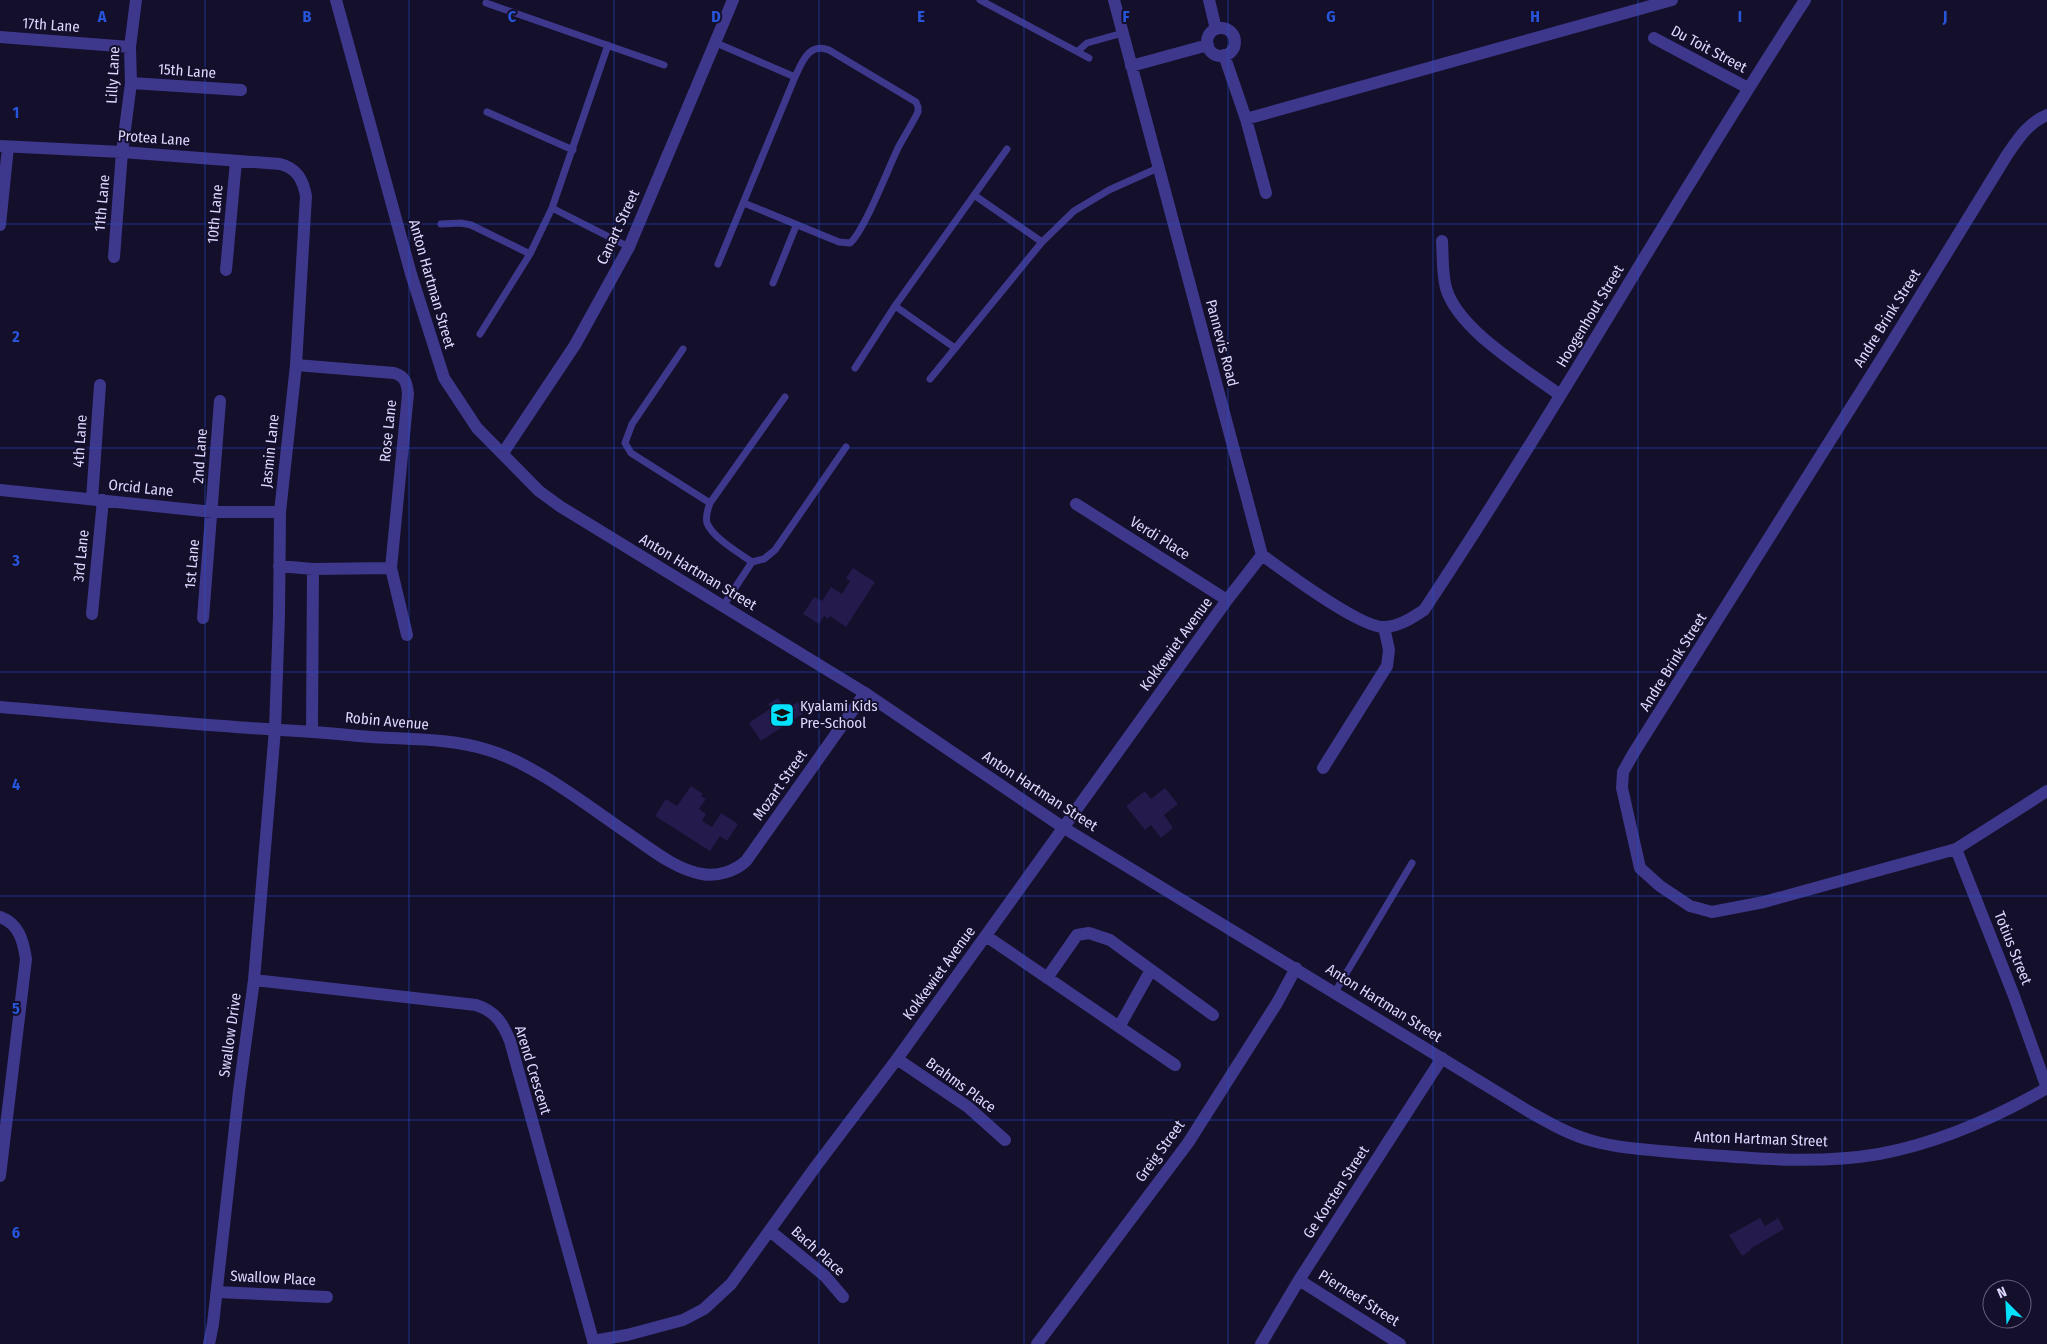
<svg xmlns="http://www.w3.org/2000/svg" width="2047" height="1344" viewBox="0 0 2047 1344" font-family="'Fira Sans Condensed',sans-serif">
  <rect width="100%" height="100%" fill="#140f2a"/>
  <path fill="#251a4c" d="M853 568 875 582 846 627 830 616 828 619 824 616 819 624 803 614 814 597 822 601 831 587 842 594 850 581 846 578Z
    M778 698 786 709 798 702 805 712 761 741 749 723 771 708 768 704Z
    M691 786 703 794 701 796 706 799 699 809 706 814 702 821 712 827 721 813 738 824 727 841 720 836 710 851 655 816 666 799 677 806Z
    M1165 788 1178 804 1164 815 1173 828 1161 838 1151 825 1145 830 1126 806 1145 791 1151 799Z
    M1760 1218 1765 1226 1778 1218 1784 1229 1750 1249 1751 1250 1742 1256 1729 1235Z"/>
  <g fill="none" stroke-linecap="round" stroke-linejoin="round">
    <path stroke="#3d388b" stroke-width="7" d="M980 0 1089 58
      M486 3 664 65
      M714 42 795 77
      M1078 51 1087 43 1123 33
      M487 112 573 150
      M974 195 1042 242
      M552 208 629 247
      M441 224 461 223 471 225 530 254
      M718 264 795 77C802 62 809 42 829 50L916 102 918 107V112C912 124 905 135 899 146 889 166 864 232 850 243L839 242 744 203
      M773 283 796 226
      M895 306 955 348
      M480 334 530 254 552 208 608 45
      M683 349 632 424 625 443 631 453 710 503
      M855 368 895 306 1007 149
      M930 379 1042 242 1074 211 1109 190 1158 168
      M785 397 710 503C708 509 705 516 707 523 712 537 739 553 752 562L764 559 775 550 846 447
      M723 606 752 562
      M1335 992 1412 863"/>
    <path stroke="#3d388b" stroke-width="12" d="M1114 0 1262 555C1284 571 1362 629 1385 627 1400 626 1412 618 1424 610 1557 410 1674 201 1805 0
      M1209 0 1216 29
      M1207 42a14 14 0 1 1 28 0a14 14 0 1 1-28 0Z
      M0 37 130 47
      M1654 38 1748 88
      M1224 55 1246 119 1266 193
      M1131 66 1208 45
      M131 83 241 90
      M2047 115C2028 123 2018 139 2007 155L1889 347 1633 754 1623 772 1622 788 1640 868 1660 886 1690 906 1712 912 1764 902 1956 849 2047 791
      M1246 119 1672 0
      M0 146 122 152 280 164C297 168 303 180 306 196L296 365 280 512 279 616 275 729 254 980 239 1091 213 1324 209 1344
      M0 225 8 147
      M1442 241C1443 257 1442 273 1446 288 1458 330 1525 369 1560 395
      M114 257 122 152 131 83 130 47 136 0
      M226 270 236 161
      M296 365 394 373C405 376 407 383 408 394L391 568 407 635
      M503 453 575 345 629 247 733 0
      M0 490 213 512H280
      M92 499 100 385
      M1076 504 1227 600
      M279 566 313 569 391 568
      M92 614 103 500
      M203 618 220 401
      M0 707C75 713 150 721 224 726 269 730 314 731 358 736 401 740 447 737 488 750 536 764 594 811 636 839 656 853 678 870 702 874 718 877 735 871 746 861L865 693
      M312 731 313 569
      M1323 768 1387 666 1389 650 1384 627
      M1956 849 2014 996 2047 1088
      M0 917C19 924 23 940 26 959L0 1176
      M986 936 1175 1065
      M1047 978 1077 935 1089 933 1110 940 1213 1015
      M254 980 476 1005C495 1011 503 1023 510 1041L594 1344
      M1119 1027 1151 970
      M897 1059 968 1107 1005 1140
      M770 1231 825 1276 843 1297
      M1299 1280 1400 1344
      M217 1292 327 1297
      M593 1341 627 1335 683 1320 704 1309 731 1284 816 1166 897 1059 1227 600 1262 555
      M1261 1344 1299 1280 1442 1058"/>
    <path stroke="#3d388b" stroke-width="12" d="M336 0 411 274 444 378 477 428 539 491 561 507 865 693 1064 828 1528 1111C1549 1123 1570 1135 1593 1141 1622 1149 1653 1150 1683 1153 1747 1158 1815 1165 1879 1154 1938 1143 1995 1118 2047 1088
      M1037 1344 1188 1143 1277 1003 1296 968"/>
  </g>
  <path fill="none" stroke="#2755da" stroke-width="1" stroke-opacity="0.55" d="M205 0V1344M409 0V1344M614 0V1344M819 0V1344M1024 0V1344M1228 0V1344M1433 0V1344M1638 0V1344M1842 0V1344M0 224H2047M0 448H2047M0 672H2047M0 896H2047M0 1120H2047"/>
  <defs>
    <symbol id="school-square" viewBox="-11 -11 22 22"><rect x="-9" y="-9" width="18" height="18" rx="4" fill="#04e1ff" stroke="#140f2a"/><path d="M0-5L7-2L0 1L-7-2ZM-4 1L0 2.5L4 1V4Q0 6-4 4Z" fill="#111"/></symbol>
  </defs>
  <g fill-rule="evenodd">
    <use href="#school-square" x="768" y="701" width="28" height="28"/>
  </g>
  <g text-anchor="middle" stroke-width="4" stroke-linejoin="round" paint-order="stroke">
    <g font-size="15" fill="#ddd8ff" stroke="#140f2a">
      <text transform="translate(51 25) rotate(4)" y="5">17th Lane</text>
      <text transform="translate(1709 49) rotate(28)" y="5">Du Toit Street</text>
      <text transform="translate(187 71) rotate(4)" y="5">15th Lane</text>
      <text transform="translate(113 75) rotate(-87)" y="5">Lilly Lane</text>
      <text transform="translate(154 138) rotate(4)" y="5">Protea Lane</text>
      <text transform="translate(102 203) rotate(-85)" y="5">11th Lane</text>
      <text transform="translate(215 214) rotate(-85)" y="5">10th Lane</text>
      <text transform="translate(618 227) rotate(-65)" y="5">Canart Street</text>
      <text transform="translate(432 284) rotate(74)" y="5">Anton Hartman Street</text>
      <text transform="translate(1590 316) rotate(-59)" y="5">Hoogenhout Street</text>
      <text transform="translate(1887 318) rotate(-58)" y="5">Andre Brink Street</text>
      <text transform="translate(1222 343) rotate(75)" y="5">Pannevis Road</text>
      <text transform="translate(388 431) rotate(-84)" y="5">Rose Lane</text>
      <text transform="translate(80 441) rotate(-86)" y="5">4th Lane</text>
      <text transform="translate(270 451) rotate(-84)" y="5">Jasmin Lane</text>
      <text transform="translate(200 456) rotate(-86)" y="5">2nd Lane</text>
      <text transform="translate(141 488) rotate(6)" y="5">Orcid Lane</text>
      <text transform="translate(1160 538) rotate(32)" y="5">Verdi Place</text>
      <text transform="translate(81 556) rotate(-84)" y="5">3rd Lane</text>
      <text transform="translate(192 564) rotate(-85)" y="5">1st Lane</text>
      <text transform="translate(698 572) rotate(31)" y="5">Anton Hartman Street</text>
      <text transform="translate(1176 644) rotate(-54)" y="5">Kokkewiet Avenue</text>
      <text transform="translate(1673 662) rotate(-58)" y="5">Andre Brink Street</text>
      <text transform="translate(387 721) rotate(5)" y="5">Robin Avenue</text>
      <text transform="translate(780 785) rotate(-55)" y="5">Mozart Street</text>
      <text transform="translate(1040 791) rotate(33)" y="5">Anton Hartman Street</text>
      <text transform="translate(2013 948) rotate(68)" y="5">Totius Street</text>
      <text transform="translate(939 973) rotate(-54)" y="5">Kokkewiet Avenue</text>
      <text transform="translate(1384 1003) rotate(32)" y="5">Anton Hartman Street</text>
      <text transform="translate(230 1035) rotate(-82)" y="5">Swallow Drive</text>
      <text transform="translate(533 1070) rotate(73)" y="5">Arend Crescent</text>
      <text transform="translate(961 1085) rotate(36)" y="5">Brahms Place</text>
      <text transform="translate(1761 1139) rotate(2)" y="5">Anton Hartman Street</text>
      <text transform="translate(1160 1151) rotate(-54)" y="5">Greig Street</text>
      <text transform="translate(1336 1192) rotate(-57)" y="5">Ge Korsten Street</text>
      <text transform="translate(818 1251) rotate(42)" y="5">Bach Place</text>
      <text transform="translate(273 1278) rotate(3)" y="5">Swallow Place</text>
      <text transform="translate(1359 1298) rotate(32)" y="5">Pierneef Street</text>
    </g>
    <g font-size="15" fill="#ddd8ff" stroke="#140f2a" text-anchor="start">
      <text x="800" y="711">Kyalami Kids<tspan x="800" dy="17">Pre-School</tspan></text>
    </g>
  </g>
  <g font-size="16" text-anchor="middle" font-weight="bold" fill="#2755da" stroke="#140f2a" stroke-width="4" stroke-linejoin="round" paint-order="stroke">
    <text x="102" y="22">A</text>
    <text x="307" y="22">B</text>
    <text x="512" y="22">C</text>
    <text x="716" y="22">D</text>
    <text x="921" y="22">E</text>
    <text x="1126" y="22">F</text>
    <text x="1331" y="22">G</text>
    <text x="1535" y="22">H</text>
    <text x="1740" y="22">I</text>
    <text x="1945" y="22">J</text>
    <text x="16" y="118">1</text>
    <text x="16" y="342">2</text>
    <text x="16" y="566">3</text>
    <text x="16" y="790">4</text>
    <text x="16" y="1014">5</text>
    <text x="16" y="1238">6</text>
  </g>
  <g transform="translate(2007 1304) rotate(336)"><circle r="24" fill="#140f2a" stroke="#645f7f"/>
  <path d="M0-4L9 19L0 12L-9 19Z" fill="#04e1ff"/>
  <text y="-8" font-size="14" font-weight="bold" text-anchor="middle" fill="#ddd8ff">N</text>
  </g>
</svg>
